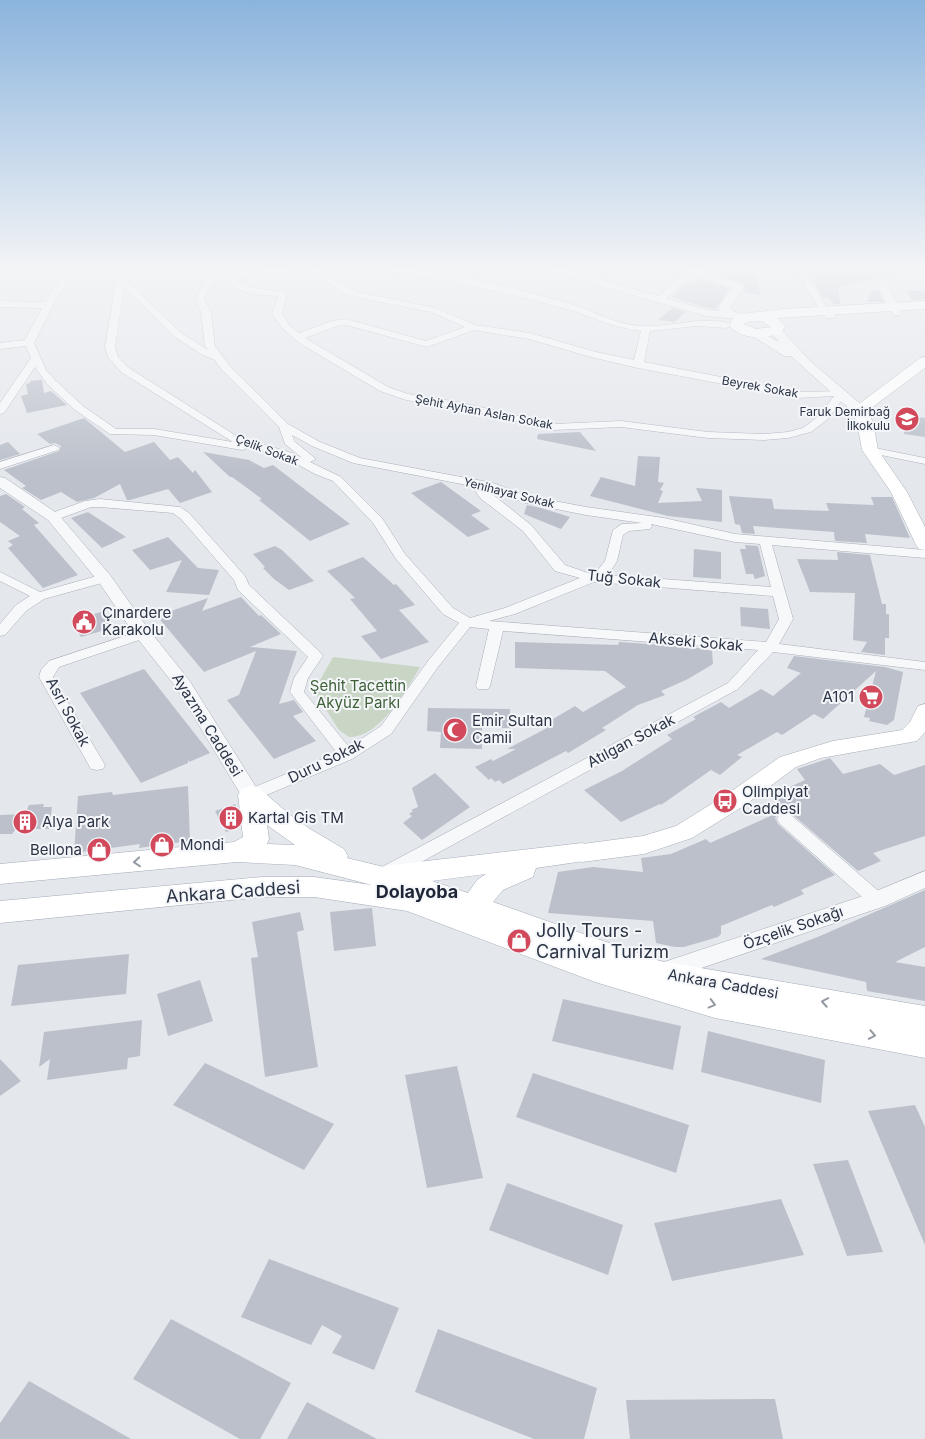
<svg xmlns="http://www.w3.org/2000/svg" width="925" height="1439" viewBox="0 0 925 1439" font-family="Inter,sans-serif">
  <rect width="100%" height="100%" fill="#e4e7ec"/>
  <path fill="#c9d6c5" d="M333 657 420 667C406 691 379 738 349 737L339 730 314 691Z"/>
  <path fill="#bbc0ca" d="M720 269H736L733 275H756L761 295 743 292 746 288 742 283 718 274Z
    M823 269 855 274 853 269H891V274L838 287 840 304H834L829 298H823L813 280Z
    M700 279 729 289 716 309 707 308 672 297 687 283 695 285Z
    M871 290 879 291 883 302H867Z
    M906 291H925V299L912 300Z
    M672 308 685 312 675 322 658 320Z
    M42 380 44 393 51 391 67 405 27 413 21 396 28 394 26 384 30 383V381Z
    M907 416 925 418V437L904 434Z
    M84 418 125 452 154 442 170 460 178 457 193 473 195 470 212 492 180 503 168 489 130 500H127L120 484 94 498 77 502 61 492 41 500 22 488 26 486 4 470 59 451 61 446 55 443 50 444 37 434Z
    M580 432 596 451 537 439 538 434Z
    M8 442 20 454 0 460V445Z
    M203 452 249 460 264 468 273 465 350 524 310 541 259 500 262 499 232 477H230Z
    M638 456 660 457 658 482 664 483 660 490 663 491 658 503 702 501 696 488 722 490V522L668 516 590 496 601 477 635 486Z
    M441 482 481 511 471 515 490 529 468 537 411 493Z
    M6 494 25 507 22 509 39 523 34 525 78 575 43 588 8 548 13 545 8 541 20 536 0 522V496Z
    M729 496 772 499 774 509 829 511 826 503 874 505 871 497H892L910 538 865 534 867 543 835 541 834 532 753 526 755 534 742 533 740 525 735 524Z
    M527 505 541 508 570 517 561 529 524 514Z
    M88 512 126 537 102 548 71 518Z
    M168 537 198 568 219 570 209 595 166 592 182 560 150 570 132 550Z
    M745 545 758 546 765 576 755 579 753 574H746L740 549H746Z
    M275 546 282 550 314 581 289 590 274 579 263 568 265 567 253 554Z
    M694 549 721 552V579L693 577Z
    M837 552 870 555 882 604H886V614H889V638H885V655L861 652 867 642 853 640 855 593 810 592 797 559 838 560Z
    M363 557 394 585 396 584 415 605 399 610 429 642 381 659 361 636 377 631 350 599 355 598 327 571Z
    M241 597 259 616 261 615 281 634 250 647 297 651 279 704 294 700 303 712 293 716 316 741 274 759 227 700 239 695 256 651 204 672 157 616 208 598 202 611Z
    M740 607 768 609 770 629 741 626Z
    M104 611 115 627 81 637 71 621Z
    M515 642 618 645 619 642 693 647 712 651 713 664 688 679 661 691 665 695 638 705 602 728 606 730 568 753 566 751 503 784 499 780 495 782 491 778 489 780 475 767 491 759 493 761 516 749H507L547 728H538L575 706 583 712 626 687 605 671 515 668Z
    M794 656 885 667 903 672 894 720 887 725 869 721 870 718 864 717 876 671 823 719 814 714 782 735 777 732 737 755 742 757 720 775 711 770 661 805 660 804 621 822 584 790 622 771 672 739 667 735 696 719 693 717 721 702 729 708 761 689 773 696 801 673 787 668Z
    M144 669 210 753 189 762 188 759V763L141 783 80 693Z
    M428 708 510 709V728H492L482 719V749L440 748 441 732 427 731Z
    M830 758 843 774 880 764 894 775 925 765V836L873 853 881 861 858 871 792 814 786 811 778 813 775 818 778 824 835 875 801 890 804 894 774 907 772 905 721 926V934L718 937 684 947H675L656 943 653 921 548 913 558 872 593 867 643 872 641 858 671 854 706 839 710 843 784 810 773 799 779 792 805 780 797 769Z
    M435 773 470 807 422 840 403 823 412 816 409 814 413 811 411 810 418 807 412 788Z
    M188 786 190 841 139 848 140 844 74 853 78 796 112 792 113 795Z
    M44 804 43 807H52L49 829H16L12 834H0V815L25 814 29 805Z
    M235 804 238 810 240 827 226 832 215 811Z
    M925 890V947L895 962 925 967V1001L867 991 866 982 761 959 820 936Z
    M372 908 376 946 334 951 330 912Z
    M300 912 304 930 297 932 318 1067 265 1077 251 958 258 957 252 922Z
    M129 954 126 994 11 1006 18 965Z
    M200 980 213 1021 168 1036 157 994Z
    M563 999 681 1026 673 1070 552 1041Z
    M142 1020 140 1056 128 1058 127 1069 47 1080 50 1059 39 1067 44 1032Z
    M708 1031 825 1060 821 1103 701 1072Z
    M0 1059 21 1081 0 1096Z
    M205 1063 334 1124 304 1170 173 1105Z
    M457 1066 483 1178 427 1188 405 1075Z
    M533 1073 689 1125 676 1173 516 1117Z
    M915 1105 925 1127V1245L868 1111Z
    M848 1160 883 1252 847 1256 813 1164Z
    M507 1183 623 1225 608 1275 489 1230Z
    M781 1199 804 1255 672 1281 654 1223Z
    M269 1259 399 1308 374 1370 332 1353 342 1336 322 1325 311 1345 241 1317Z
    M171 1319 291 1383 260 1439H240L133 1379Z
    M438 1329 597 1388 584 1439H534L415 1392Z
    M29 1381 131 1439H0V1423Z
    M775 1399 783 1439H630L626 1400Z
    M307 1402 377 1439H287Z"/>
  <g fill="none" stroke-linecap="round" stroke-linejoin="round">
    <defs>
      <path id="minor" d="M67 269H75L53 305 34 343 46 370 55 380 83 406 116 429H154L233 442 121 372 108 357 105 347 118 269H126L125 279 181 333 208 350 205 346 201 313 196 298 202 285 215 273 219 275 268 269H295L291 272 234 278 249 287 286 292 287 294 282 314 290 326 299 333 332 321 346 319 426 341 465 327 431 312 350 296 313 274 300 269 319 270 356 292 436 308 475 325 530 333 596 352 634 360 641 331C612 328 587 314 560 307 505 292 450 281 394 272L390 269C447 269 517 288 573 305 591 310 608 320 627 324 660 332 695 315 729 323V327L726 328 697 326 650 331 644 362 798 392 846 391 847 393 828 419 811 432 788 438 764 440 708 438 621 427 554 430 458 408 406 400 380 391 301 344 284 330 272 314 278 296C259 295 239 295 226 279L218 278 209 288 204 298 211 313 215 346 229 365 288 424 320 442 360 458 493 483 528 496 586 507 664 518 735 534 925 550V558L772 545 793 619 779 644 925 662V670L773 652 738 689 392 878 386 879 380 878 377 873 380 868 728 683 758 650 503 631 490 686 488 689H478L476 686 489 629 470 627 438 667 391 734 352 759 257 799 251 801 245 799 243 795 245 791 337 753 290 692 294 678 308 657 238 590 234 580 181 519 173 513 100 507H91L53 521 47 517 49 514 85 501 100 499 180 507 189 513 245 576 249 585 321 653 323 656 308 678 304 692 349 747 381 726 428 661 459 623 443 614 396 559 373 523 333 481 315 474 284 457 247 446 246 449 242 450 154 435 110 434 75 410 47 384 35 367 4 413 0 414V403L31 358 26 346 0 349V343L25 340 42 308 0 307V301L45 302ZM124 287 175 337 201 354 215 360 221 369 279 427 285 444 302 458 292 453 238 437 129 368 118 357 115 347ZM346 325 427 347 474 330 529 339 591 357 638 368 798 398 834 396 820 415 803 428 788 432 764 434 708 432 621 421 554 424 458 402 408 394 388 387 305 338 337 326ZM292 435 312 446 353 463 472 486 480 498 523 531 555 571 580 578 505 608 470 618 453 608 405 554 382 518 341 477 310 462 316 459 294 441ZM486 489 526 503 586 515 642 523 622 524 613 530 605 561 597 571 591 574 565 565 531 525ZM651 524 735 542 760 544 771 587 608 575 617 561 623 535 629 531 650 529 652 526ZM594 582 773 596 779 619 766 642 489 621 515 614Z
        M690 269 697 271 662 302H656V298Z
        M796 269H804L828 309 835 316 833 318H827L821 313Z
        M881 277C889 281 895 304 902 313L900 315H894L887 307 877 280Z
        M54 445 60 448 58 450 0 469V462Z
        M870 447 925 458V464L866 452 864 450 866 448Z
        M0 572 40 592 104 574 110 578 109 581 44 599 26 611 5 635 0 636V624L16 605 30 596 0 581Z
        M143 630 148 631 150 634 148 637 59 667 53 677 105 765 103 769 97 770 91 769 39 677 41 670 49 661Z
        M785 813 791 815 883 895 886 900 883 905 877 907 871 905 779 823 777 819 779 815Z"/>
      <path id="tertiary" d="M0 269H7L0 273Z
        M547 269H564L707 310 720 311 718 308 732 288 683 271 682 269H698L741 284 744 288 730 308 735 312 752 315 754 317 748 320 706 316 548 271Z
        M775 326 779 327 809 360 864 407 866 410 864 413H854L791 356H784L746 332 748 329H756L779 342 769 330Z
        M0 477 5 478 58 514 110 575 149 630 189 680 261 795 258 800 251 802 244 800 176 687 137 638 98 581 48 520 0 488Z
        M925 871V888L885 906 660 982 652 980 648 973 652 966 869 894Z"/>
      <path id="secondary" d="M925 301V309L777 318 785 326 782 332C766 340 741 340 729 325L734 317 748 313 784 309ZM749 321H762L771 327 756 329 743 324Z
        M925 357V368L867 411 873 422 878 450 907 492 925 527V550L919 549 916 545 891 492 862 450 857 422 851 410 920 358Z
        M925 704V732L917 741 821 758 796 767 745 805 692 838 644 854 582 862 574 859 570 853 574 847 582 844 643 836 676 826 729 793 780 757 833 741 902 730 910 722 918 706Z"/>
      <path id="primary" d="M251 786 260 789 289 814 310 829 344 849 348 856 347 858 384 867 392 865 582 843 591 846 595 853 591 860 536 868 533 877 503 890 493 902 660 961 925 1006V1058L715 1018 595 982 407 911 314 897H262L0 923V901L262 877H314L372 885 295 865 237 862 0 884V864L234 842 243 837 238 795 242 789ZM267 825 295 845 267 844 269 839ZM486 874 477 880 468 893 432 881Z"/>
    </defs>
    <use href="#minor" stroke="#a9aeb7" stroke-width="1"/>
    <use href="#tertiary" stroke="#a9aeb7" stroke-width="1"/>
    <use href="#secondary" stroke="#a9aeb7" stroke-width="1"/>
    <use href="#primary" stroke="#a3abb8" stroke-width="1"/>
    <use href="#minor" fill="#f7f8fa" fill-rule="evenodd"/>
    <use href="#tertiary" fill="#f7f8fa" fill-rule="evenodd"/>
    <use href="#secondary" fill="#fff" fill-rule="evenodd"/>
    <use href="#primary" fill="#fff" fill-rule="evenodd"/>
  </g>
  <defs><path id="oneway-chevron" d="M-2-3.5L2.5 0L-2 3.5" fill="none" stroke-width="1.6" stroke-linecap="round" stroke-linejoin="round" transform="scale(1.25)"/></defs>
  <g stroke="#959aa2">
    <use href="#oneway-chevron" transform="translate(137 862) rotate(175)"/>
    <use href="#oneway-chevron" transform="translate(825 1002) rotate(-170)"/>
    <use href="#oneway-chevron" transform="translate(712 1004) rotate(15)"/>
    <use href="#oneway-chevron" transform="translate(872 1035) rotate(11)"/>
  </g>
  <linearGradient id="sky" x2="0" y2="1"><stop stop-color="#8bb4dd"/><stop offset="0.57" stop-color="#f3f4f6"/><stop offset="1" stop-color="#f3f4f6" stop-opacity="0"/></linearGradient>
  <rect width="925" height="471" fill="url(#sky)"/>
  <defs>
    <symbol id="school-disc" viewBox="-11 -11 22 22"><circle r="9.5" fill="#d1495b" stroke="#f4f6f9"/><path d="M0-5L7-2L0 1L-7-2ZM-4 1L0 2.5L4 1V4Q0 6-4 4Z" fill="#fff"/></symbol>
    <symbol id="civic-disc" viewBox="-11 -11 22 22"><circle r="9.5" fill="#d1495b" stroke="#f4f6f9"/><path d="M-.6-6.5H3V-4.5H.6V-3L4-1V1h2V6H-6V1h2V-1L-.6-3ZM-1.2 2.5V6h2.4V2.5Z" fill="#fff"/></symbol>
    <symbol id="supermarket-disc" viewBox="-11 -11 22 22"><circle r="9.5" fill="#d1495b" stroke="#f4f6f9"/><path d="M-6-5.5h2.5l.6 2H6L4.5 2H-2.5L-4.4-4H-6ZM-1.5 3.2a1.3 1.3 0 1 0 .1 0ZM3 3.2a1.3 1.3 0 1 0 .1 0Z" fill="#fff"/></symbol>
    <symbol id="mosque-disc" viewBox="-11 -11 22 22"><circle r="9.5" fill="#d1495b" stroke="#f4f6f9"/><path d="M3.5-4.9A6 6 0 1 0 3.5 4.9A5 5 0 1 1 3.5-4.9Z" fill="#fff"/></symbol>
    <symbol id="bus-disc" viewBox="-11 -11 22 22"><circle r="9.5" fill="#d1495b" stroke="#f4f6f9"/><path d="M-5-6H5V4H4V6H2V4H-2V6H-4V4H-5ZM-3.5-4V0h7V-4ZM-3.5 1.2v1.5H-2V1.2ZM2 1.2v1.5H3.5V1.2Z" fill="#fff"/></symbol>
    <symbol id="building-disc" viewBox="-11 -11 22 22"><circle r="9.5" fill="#d1495b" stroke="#f4f6f9"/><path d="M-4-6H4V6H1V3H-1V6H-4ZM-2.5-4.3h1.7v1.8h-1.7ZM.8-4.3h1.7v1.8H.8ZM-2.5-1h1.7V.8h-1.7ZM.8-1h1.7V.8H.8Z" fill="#fff"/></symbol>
    <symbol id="shop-disc" viewBox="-11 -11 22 22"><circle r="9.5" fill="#d1495b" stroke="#f4f6f9"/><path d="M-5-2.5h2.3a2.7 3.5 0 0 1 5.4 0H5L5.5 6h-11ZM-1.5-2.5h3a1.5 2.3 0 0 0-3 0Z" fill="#fff"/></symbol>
  </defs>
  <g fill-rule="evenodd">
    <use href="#school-disc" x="893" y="405" width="28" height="28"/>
    <use href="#civic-disc" x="70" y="608" width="28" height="28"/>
    <use href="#supermarket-disc" x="857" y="683" width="28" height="28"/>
    <use href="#mosque-disc" x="441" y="716" width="28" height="28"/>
    <use href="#bus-disc" x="711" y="787" width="28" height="28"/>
    <use href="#building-disc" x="217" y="804" width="28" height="28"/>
    <use href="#building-disc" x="11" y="808" width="28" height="28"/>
    <use href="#shop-disc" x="148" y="831" width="28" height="28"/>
    <use href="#shop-disc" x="85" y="836" width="28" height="28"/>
    <use href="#shop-disc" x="505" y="927" width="28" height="28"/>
  </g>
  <g text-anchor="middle" stroke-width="4" stroke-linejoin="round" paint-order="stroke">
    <g font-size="12" fill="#2b3445" stroke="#f4f6f9">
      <text transform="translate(760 387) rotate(10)" y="4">Beyrek Sokak</text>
      <text transform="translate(484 412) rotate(11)" y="4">Şehit Ayhan Aslan Sokak</text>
      <text transform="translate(267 450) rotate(21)" y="4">Çelik Sokak</text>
      <text transform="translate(509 493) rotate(14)" y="4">Yenihayat Sokak</text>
    </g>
    <g font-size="12" fill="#2b3445" stroke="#f4f6f9" text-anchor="end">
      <text x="890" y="416">Faruk Demirbağ<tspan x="890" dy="14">İlkokulu</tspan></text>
    </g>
    <g font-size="15" fill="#2b3445" stroke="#f4f6f9">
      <text transform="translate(624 579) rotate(6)" y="5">Tuğ Sokak</text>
      <text transform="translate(696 642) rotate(5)" y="5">Akseki Sokak</text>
      <text transform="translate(68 712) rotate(62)" y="5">Asri Sokak</text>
      <text transform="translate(207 725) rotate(58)" y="5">Ayazma Caddesi</text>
      <text transform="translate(631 741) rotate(-28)" y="5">Atılgan Sokak</text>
      <text transform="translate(326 761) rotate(-26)" y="5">Duru Sokak</text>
      <text transform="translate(793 928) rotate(-19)" y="5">Özçelik Sokağı</text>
      <text transform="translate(723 984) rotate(10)" y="5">Ankara Caddesi</text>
    </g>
    <g font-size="15" fill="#2b3445" stroke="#f4f6f9" text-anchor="start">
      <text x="102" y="618">Çınardere<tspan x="102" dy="17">Karakolu</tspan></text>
      <text x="854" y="702" text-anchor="end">A101</text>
      <text x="472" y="726">Emir Sultan<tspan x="472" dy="17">Camii</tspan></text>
      <text x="742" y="797">Oli̇mpi̇yat<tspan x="742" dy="17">Caddesi̇</tspan></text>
      <text x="248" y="823">Kartal Gis TM</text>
      <text x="42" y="827">Alya Park</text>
      <text x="180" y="850">Mondi</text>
      <text x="82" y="855" text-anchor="end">Bellona</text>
    </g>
    <g font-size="15" fill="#3f6138" stroke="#f4f6f9">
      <text x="358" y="691">Şehit Tacettin<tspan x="358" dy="17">Akyüz Parkı</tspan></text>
    </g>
    <g font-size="18" fill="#2b3445" stroke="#f4f6f9">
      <text transform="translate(233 892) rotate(-4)" y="6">Ankara Caddesi</text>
    </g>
    <g font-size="18" font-weight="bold" fill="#1d2536" stroke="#f4f6f9">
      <text x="417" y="898">Dolayoba</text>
    </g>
    <g font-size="18" fill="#2b3445" stroke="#f4f6f9" text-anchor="start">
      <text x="536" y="937">Jolly Tours -<tspan x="536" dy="21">Carnival Turizm</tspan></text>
    </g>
  </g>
</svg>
